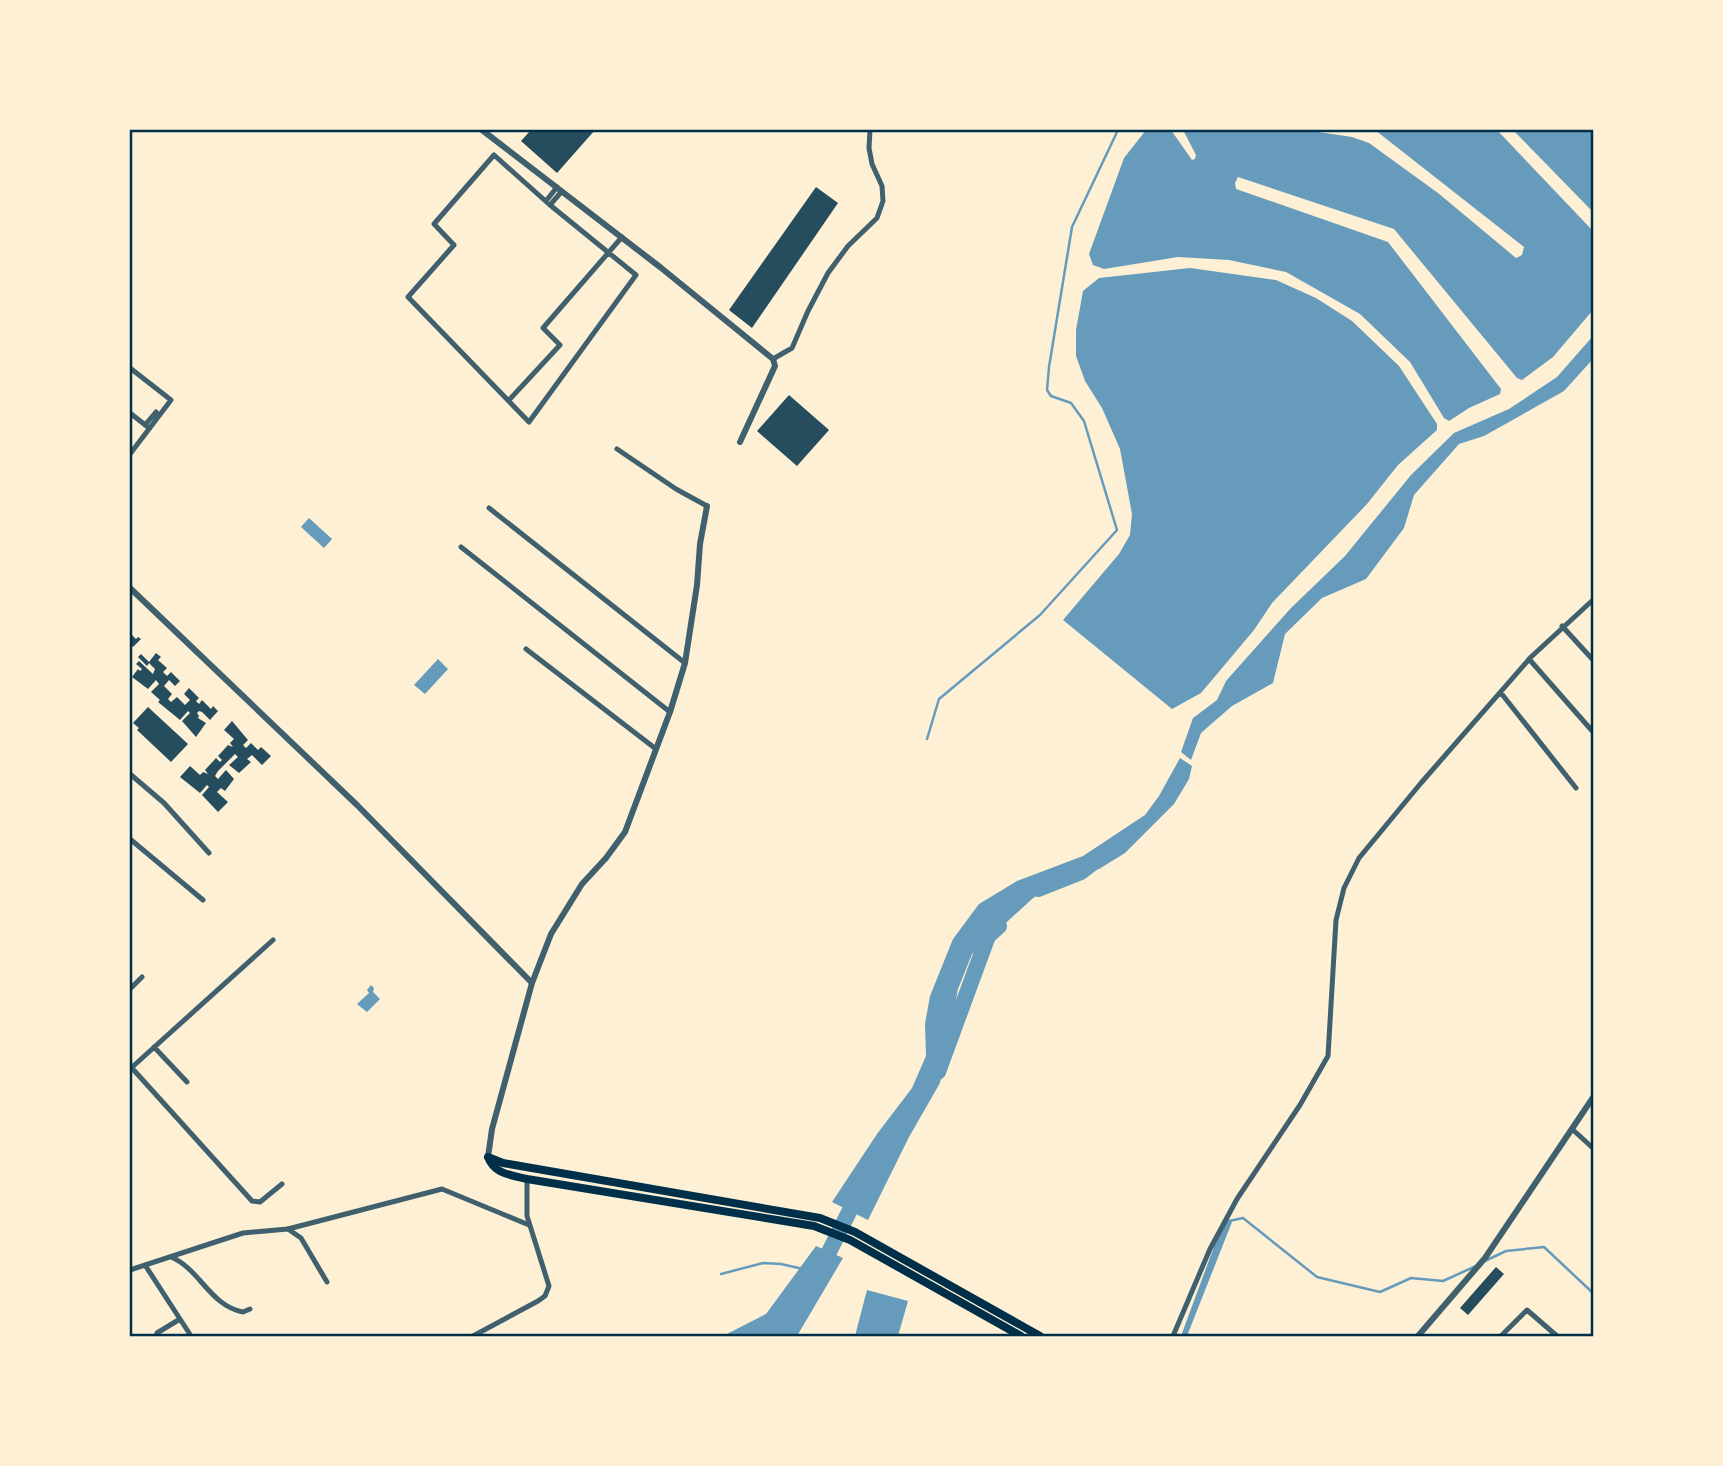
<svg xmlns="http://www.w3.org/2000/svg" width="1723" height="1466" viewBox="0 0 1723 1466" font-family="'Fira Sans',sans-serif">
  <rect width="100%" height="100%" fill="#fdf0d5"/>
  <path fill="#669bbc" d="M1146 130H1171L1192 160 1195 159 1196 155 1183 130H1305L1352 137 1369 143 1438 193 1516 258 1522 255 1524 247 1375 130H1497L1593 231V310L1553 357 1522 380 1517 378 1394 229 1238 177 1235 183 1236 189 1388 242 1501 389 1500 394 1469 408 1449 421 1444 418 1410 362 1360 314 1286 272 1229 260 1178 257 1104 269 1093 265 1089 254 1124 158Z
    M1513 130H1593V212Z
    M1190 268 1276 280 1316 298 1352 321 1399 366 1437 424V430L1398 465 1367 504 1272 603 1254 630 1201 693 1172 709 1063 620 1119 554 1130 535 1132 514 1120 449 1102 408 1085 381 1076 356V330L1083 291 1099 278Z
    M1593 336V359L1564 391 1484 436 1459 444 1414 495 1404 528 1366 579 1322 598 1285 634 1273 683 1232 706 1201 733 1191 760 1181 752 1193 718 1217 700 1226 681 1291 608 1345 556 1411 475 1454 433 1509 409 1557 377Z
    M309 518 332 539 324 548 301 527Z
    M438 659 448 669 425 694 414 685Z
    M1180 758 1192 766 1189 779 1174 804 1125 853 1099 869 1061 877 1032 899 972 954 958 989 940 1083 909 1137 868 1220 832 1202 877 1134 912 1088 926 1056 925 1024 930 996 953 939 979 904 1017 881 1083 856 1145 815 1159 796Z
    M371 985 374 988 373 992 380 999 367 1012 357 1004 369 993 367 990Z
    M1225 1217 1232 1222 1187 1336H1181Z
    M816 1246 843 1258 797 1336H723L766 1314Z
    M867 1290 908 1301 898 1336H855Z"/>
  <g fill="none" stroke-linecap="round" stroke-linejoin="round">
    <path stroke="#669bbc" stroke-width="2.5" d="M927 739 939 699 1040 615 1117 530 1084 421 1071 403 1051 396 1047 390 1049 367 1072 227 1118 130
      M1229 1221 1243 1218 1317 1277 1380 1292 1411 1278 1443 1281 1476 1266
      M1485 1261 1506 1251 1544 1247 1594 1294
      M721 1274 763 1263 781 1264 803 1269"/>
    <path stroke="#669bbc" stroke-width="16" d="M1038 889 1081 872 1098 859
      M938 1072 988 936 999 926
      M820 1270 850 1210 861 1195"/>
  </g>
  <path fill="#264d5e" d="M531 130H595L557 173 521 141Z
    M816 187 838 203 752 328 729 310Z
    M789 395 829 430 797 466 757 431Z
    M130 633 136 639 138 637 141 639 133 647 130 644Z
    M156 653 161 657 158 660 167 668 163 672 167 676 171 672 180 681 175 686 169 680 164 686 172 694 168 699 171 702 177 697 185 705 190 700 184 694 189 688 199 698 196 701 199 704 202 700 211 709 213 706 218 711 210 720 202 712 199 711 197 713 199 716 198 718 206 723 196 737 182 721 190 713 188 711 180 720 158 702 160 700 151 692 159 684 156 680 148 689 132 677 138 669 140 671 142 669 136 664 139 661 153 674 155 669 149 663 147 666 138 657 141 654 149 662Z
    M148 707 188 744 171 762 137 730 139 728 133 723Z
    M232 721 248 740 243 745 246 748 251 743 258 750 261 747 271 756 262 765 252 755 247 759 251 762 239 773 229 765 238 757 235 754 218 771 215 776 218 779 226 770 234 779 225 791 221 788 217 792 228 802 218 812 202 795 209 787 207 785 200 793 180 777 190 766 200 775 203 772 208 774 205 770 216 758 220 762 222 760 218 756 228 745 233 747 230 743 234 739 224 730Z
    M1496 1267 1504 1274 1468 1315 1460 1308Z"/>
  <g fill="none" stroke-linecap="round" stroke-linejoin="round">
    <path stroke="#3f606c" stroke-width="5" d="M494 155 550 205 636 275 529 422 408 297 454 245 434 224Z
      M546 201 557 187
      M550 205 562 191
      M773 359 792 348 808 311 828 273 848 246 877 218 883 201 882 186 872 164 869 148 870 130
      M130 368 171 400 130 454
      M509 400 560 345 543 328 622 237
      M130 413 149 428
      M145 425 156 412
      M617 449 676 489 707 506
      M489 508 685 663
      M461 547 670 712
      M1562 626 1594 661
      M526 649 656 749
      M1529 659 1594 733
      M1501 693 1576 788
      M130 774 164 803 209 853
      M130 839 203 900
      M130 989 142 977
      M154 1047 187 1082
      M131 1067 252 1201 260 1202 282 1184
      M130 1069 273 940
      M1572 1129 1594 1149
      M288 1229 301 1238 327 1282
      M171 1257C200 1269 210 1306 243 1312L250 1309
      M145 1265 191 1336
      M130 1270 243 1233 288 1229 442 1189 529 1225
      M157 1333 180 1319
      M473 1336 538 1301 545 1296 549 1286 527 1216V1179
      M1173 1336 1210 1249 1223 1225 1237 1199 1300 1105 1328 1056 1336 920 1344 888 1359 858 1421 783 1531 657 1594 599
      M1501 1336 1527 1310 1557 1336"/>
    <path stroke="#3f606c" stroke-width="6" d="M482 130 660 267 773 359 775 366 740 442
      M130 588 357 805 532 983
      M488 1157 492 1129 532 983 551 934 582 884 606 858 625 832 670 712 685 663 697 585 700 544 707 506
      M1418 1336 1485 1258 1594 1096"/>
    <path stroke="#003049" stroke-width="8" d="M488 1157 503 1163 820 1218 855 1232 1040 1336
      M488 1157C494 1174 511 1175 527 1179L814 1226 850 1240 1021 1336"/>
  </g>
  <rect width="1723" height="1466" fill="none" stroke="#fdf0d5" stroke-width="262"/>
  <rect x="131" y="131" width="1461" height="1204" fill="none" stroke="#003049" stroke-width="2.5"/>
</svg>
